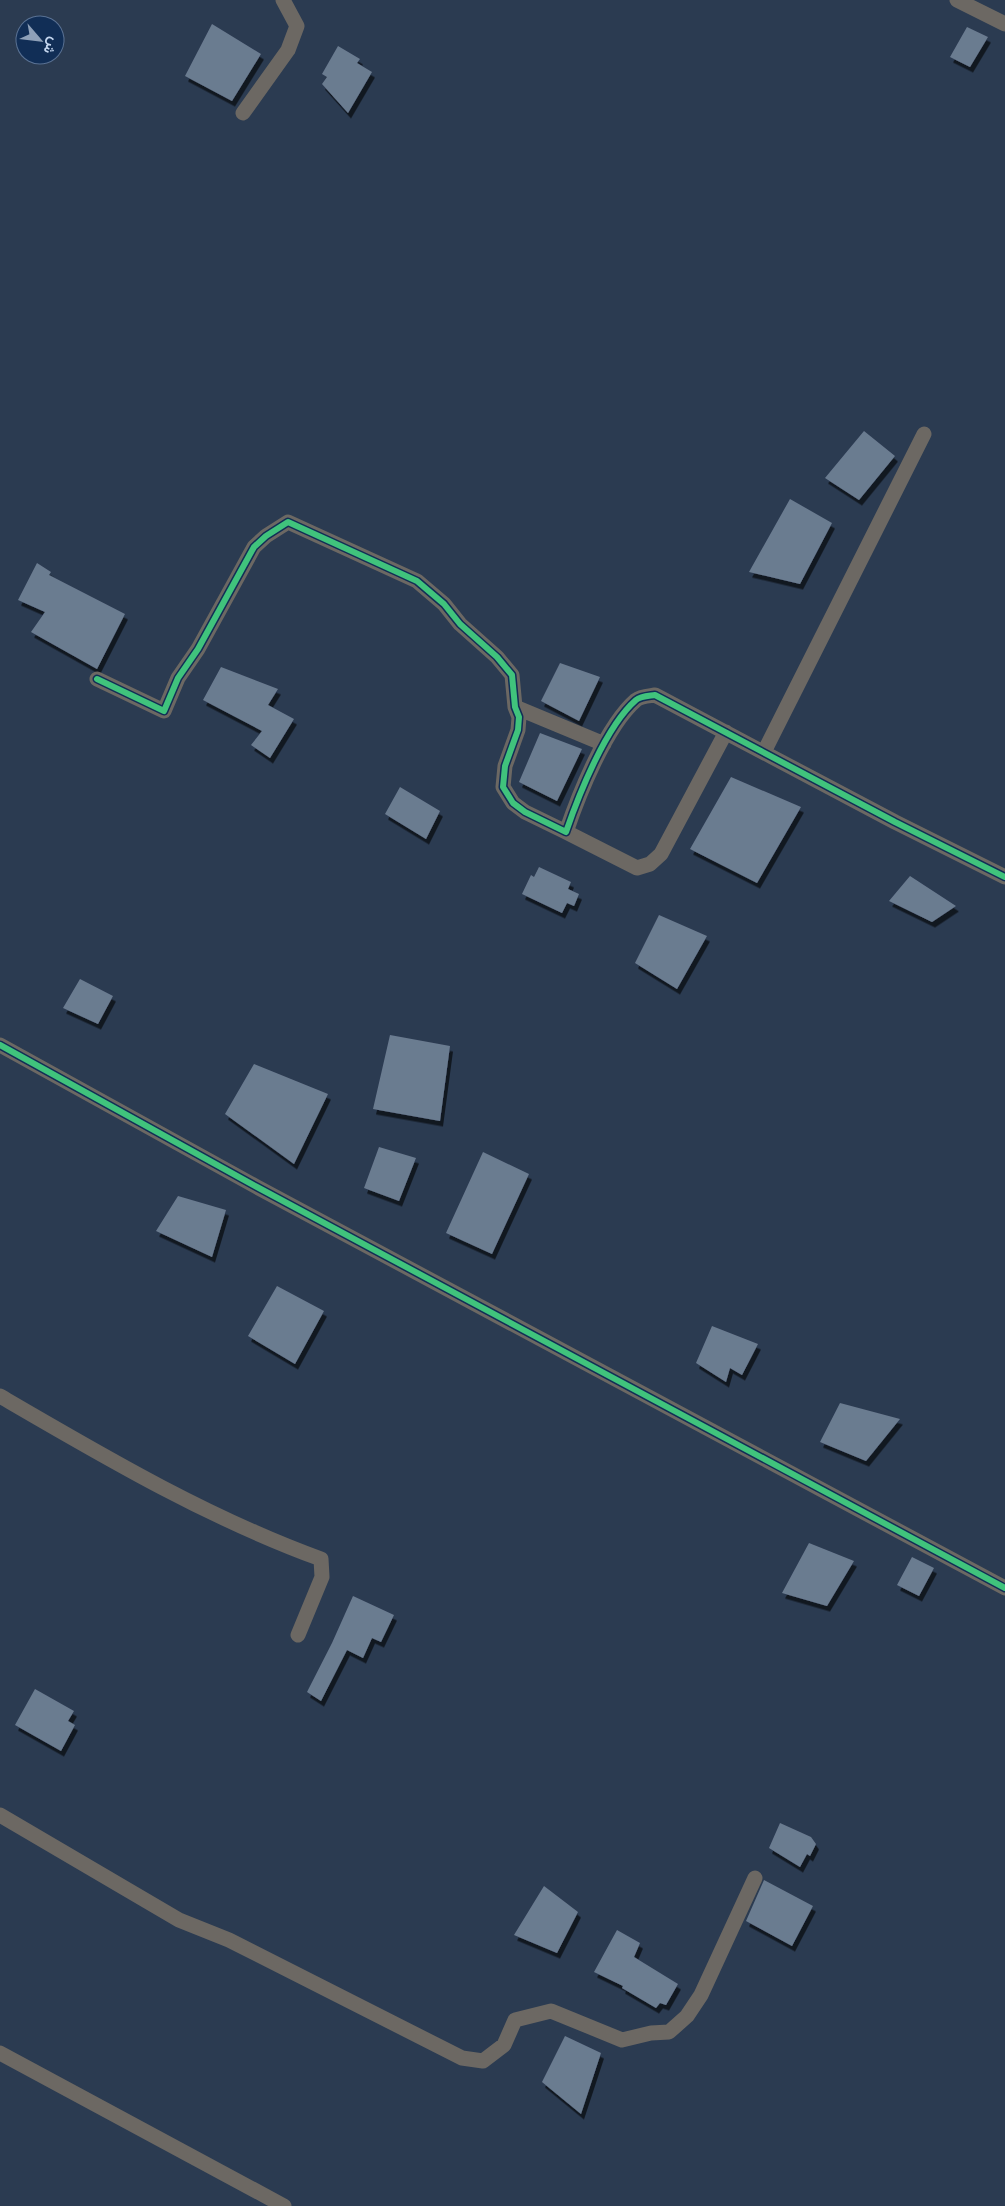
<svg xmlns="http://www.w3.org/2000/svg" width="1005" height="2206" viewBox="0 0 1005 2206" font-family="Karla,Vazirmatn,sans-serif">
  <defs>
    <filter id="shadow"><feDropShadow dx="3" dy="5.5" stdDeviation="0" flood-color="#0009"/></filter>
  </defs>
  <rect width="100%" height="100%" fill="#2b3b51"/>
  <path fill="#6b7b90" filter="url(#shadow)" d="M212 24 261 54 232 101 185 76Z
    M967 27 988 37 970 67 950 57Z
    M338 46 360 59 357 63 372 72 348 113 322 84 327 77 322 74Z
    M864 431 895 456 859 500 825 478Z
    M790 499 832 523 800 584 749 572Z
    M37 563 51 572 49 575 125 614 97 669 31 632 45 612 18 600Z
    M560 663 600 677 579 721 541 701Z
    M221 667 278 689 268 705 294 719 270 758 251 745 262 731 203 700Z
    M540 733 582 749 557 801 519 782Z
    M731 777 801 807 757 883 690 849Z
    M400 787 440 811 426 839 385 814Z
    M539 867 571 882 568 889 579 894 574 906 567 903 562 913 522 894 531 875 534 877Z
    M910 876 956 906 932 922 889 901Z
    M659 915 707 936 677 989 635 963Z
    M80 979 113 996 98 1024 63 1008Z
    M390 1035 450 1046 440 1121 373 1109Z
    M254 1064 328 1094 294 1164 225 1114Z
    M379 1147 416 1158 399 1201 364 1188Z
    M483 1152 529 1174 492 1254 446 1233Z
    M178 1196 226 1210 212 1257 156 1231Z
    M277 1286 324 1311 295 1364 248 1336Z
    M712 1326 758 1344 742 1375 730 1368 726 1382 696 1363Z
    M840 1403 900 1419 866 1461 820 1442Z
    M809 1543 854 1561 827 1606 782 1593Z
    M912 1557 934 1568 919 1596 897 1585Z
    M353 1596 394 1615 381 1642 372 1638 363 1658 347 1650 321 1701 307 1692 332 1643Z
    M35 1689 74 1711 68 1721 75 1725 61 1751 15 1725Z
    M780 1823 811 1837 816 1844 810 1856 807 1854 800 1867 769 1848Z
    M764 1880 813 1906 792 1946 746 1921Z
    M544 1886 578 1912 557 1953 514 1935Z
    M617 1930 640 1943 634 1957 678 1984 666 2005 660 2003 656 2008 622 1988 623 1986 594 1972Z
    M565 2036 601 2053 581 2114 542 2082Z"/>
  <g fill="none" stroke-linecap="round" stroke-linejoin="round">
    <path stroke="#6c6863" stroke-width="15" d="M957 0 1005 24
      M243 113 288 50 297 26 283 0
      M97 679 164 711 178 678 198 649 254 547 266 536 288 522 417 581 444 604 460 624 497 657 512 675 515 707 519 717 518 730 505 766 503 787 513 803 525 812 566 832C579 794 606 726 636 700 641 696 649 696 655 695L895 822 1005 877
      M515 707 604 744
      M764 752 924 434
      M566 832 637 868 650 864 661 854 726 732
      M0 1045 257 1187 1005 1588
      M0 1396C103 1456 208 1518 321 1559L322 1577 298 1635
      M0 1815 179 1920 229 1940 462 2058 483 2061 504 2045 515 2020 551 2011 622 2040 651 2033 669 2032 687 2016 701 1995 755 1878
      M0 2053 284 2206"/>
    <defs>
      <path id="cycleway" d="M97 679 164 711 178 678 198 649 254 547 266 536 288 522 417 581 444 604 460 624 497 657 512 675 515 707 519 717 518 730 505 766 503 787 513 803 525 812 566 832C579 794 606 726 636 700 641 696 649 696 655 695L895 822 1005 877
        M0 1045 257 1187 1005 1588"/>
    </defs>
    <use href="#cycleway" stroke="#112e56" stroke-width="9"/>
    <use href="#cycleway" stroke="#40c37c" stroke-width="6"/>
  </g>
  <g transform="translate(40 40) rotate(118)"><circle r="24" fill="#112e56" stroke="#597193"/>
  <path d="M0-4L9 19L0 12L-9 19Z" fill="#8ea0b8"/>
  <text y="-8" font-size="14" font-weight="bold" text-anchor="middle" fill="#c4d6ef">ش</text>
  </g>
</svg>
